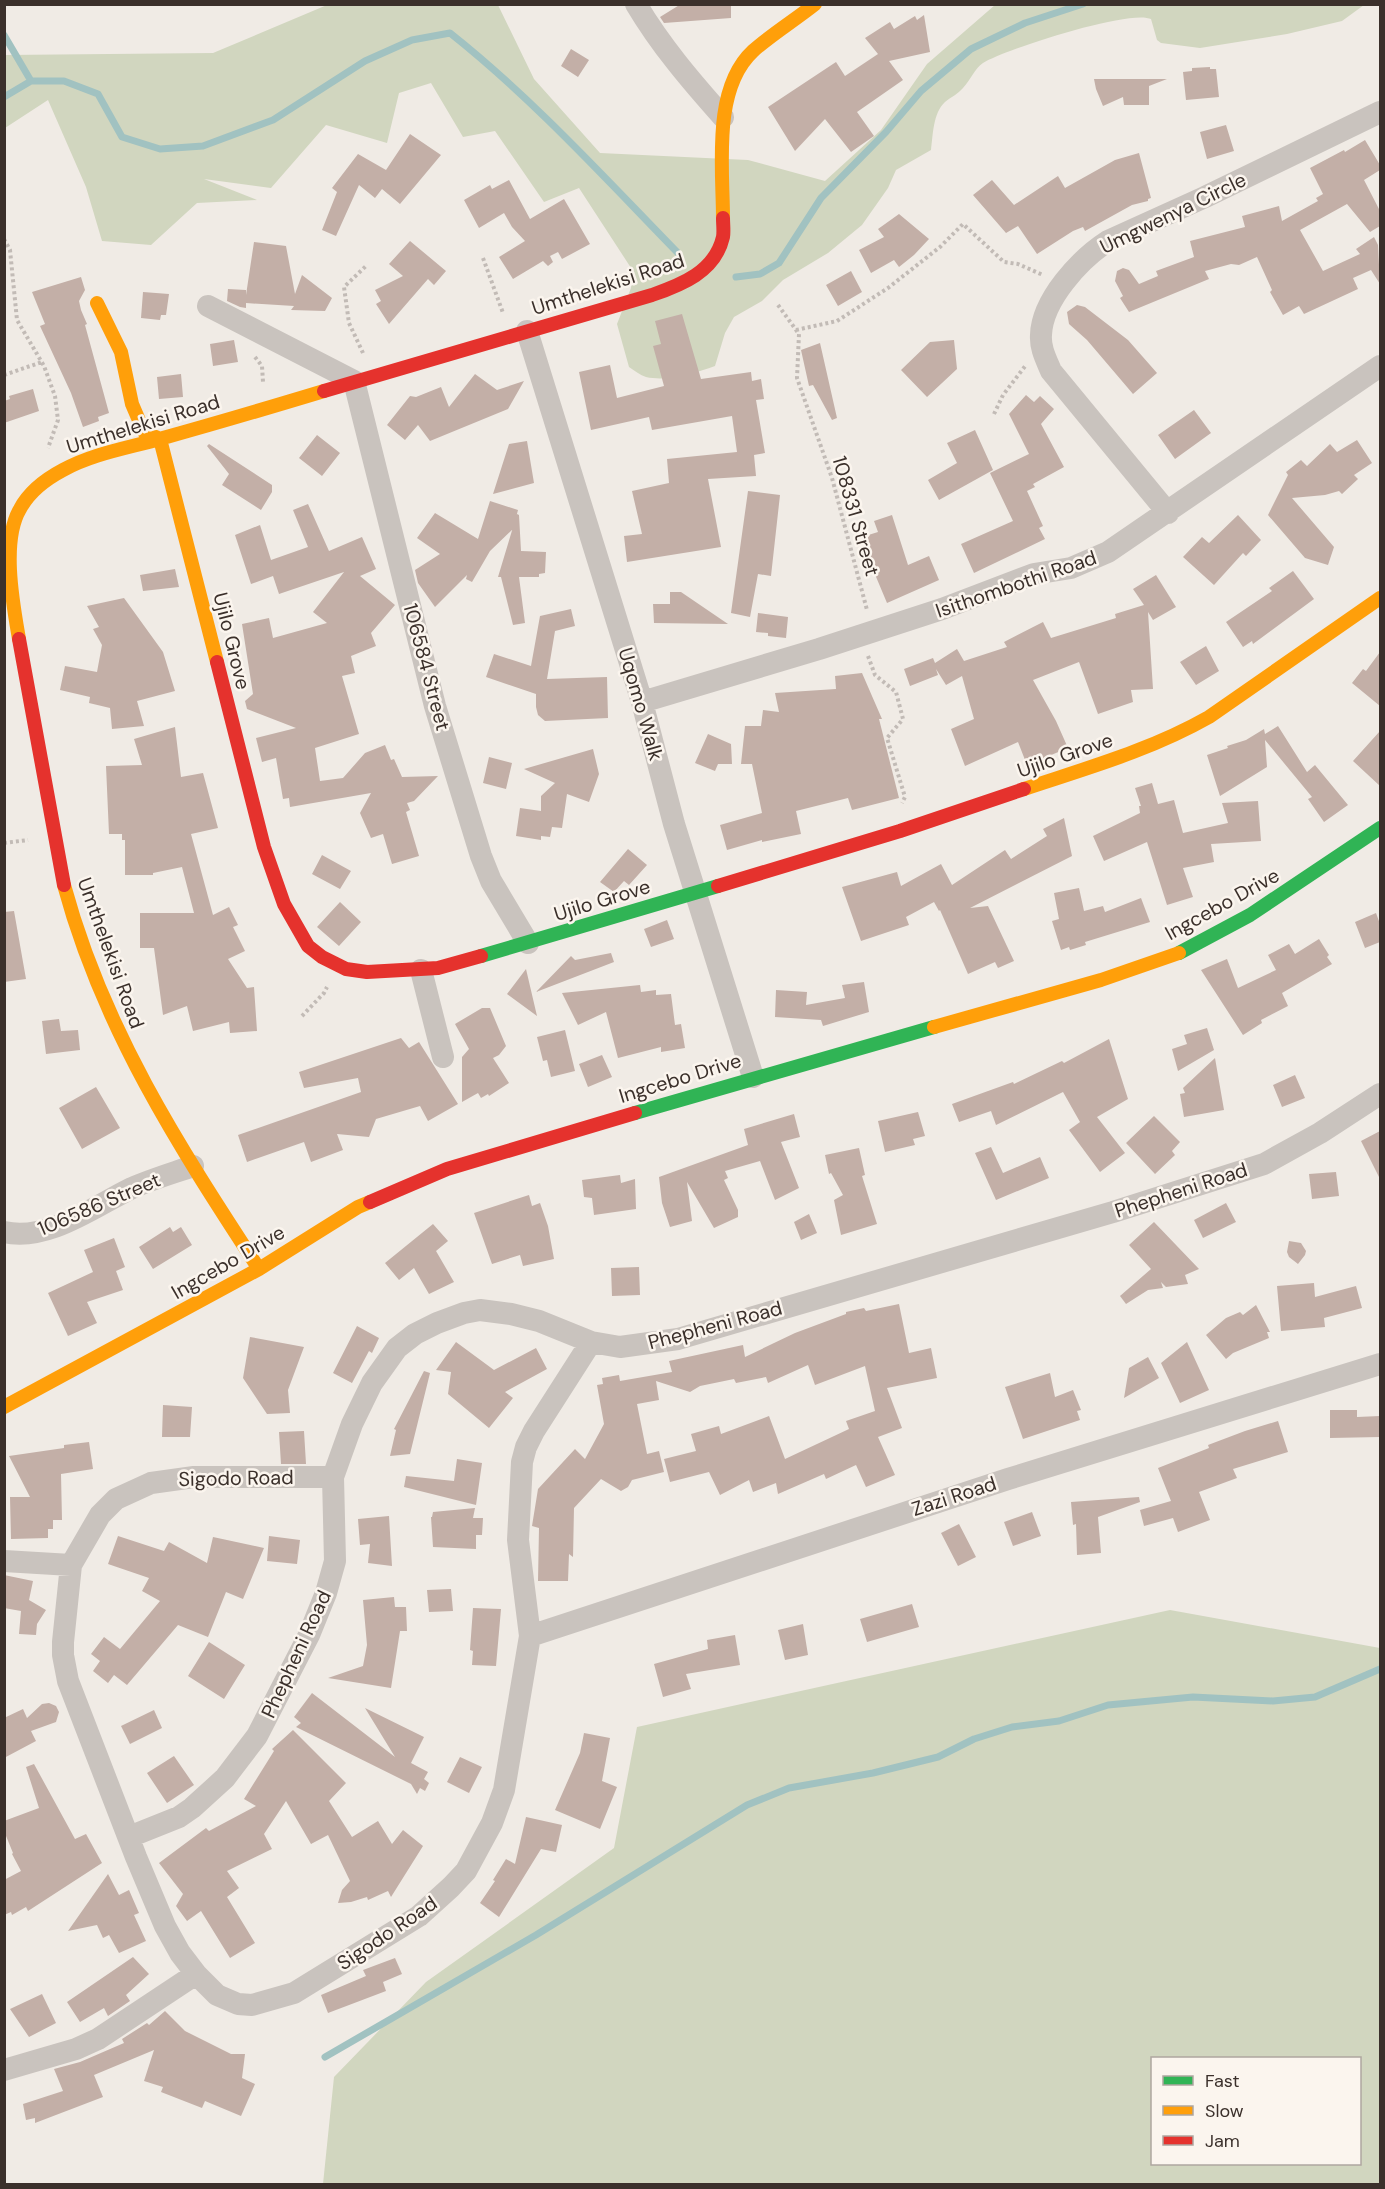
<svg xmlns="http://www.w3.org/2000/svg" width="1385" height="2189" viewBox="0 0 1385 2189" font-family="'DM Sans',sans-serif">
  <rect width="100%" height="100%" fill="#f0ebe5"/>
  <path fill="#d1d6bf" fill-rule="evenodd" d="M327 5H498L534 79 600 153 748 160 825 181 881 130 927 64 995 5H1364L1342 21 1287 34 1200 48 1161 43 1157 40 1151 19C1130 9 1006 49 983 63 975 68 970 81 963 88 958 94 951 97 945 102 933 113 933 135 931 150L896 170 888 188 862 225 828 253 783 280 762 301 734 317 725 333 715 366C695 373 668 382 646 377 640 375 635 371 629 367L617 324 631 288 633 271 579 188 544 202 495 131 463 137 431 83 399 93 387 143 326 125 271 188 204 179 257 200 197 203 151 245 102 241 86 187 48 100 5 128V55L213 53Z
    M1170 1610 1380 1648V2184H323L334 2077 426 1982 614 1848 637 1727ZM1152 2058H1360V2164H1152Z"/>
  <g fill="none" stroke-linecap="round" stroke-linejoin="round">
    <path stroke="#a1c2c1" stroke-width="7" d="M4 35 31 81
      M4 97 31 81H64L98 94 122 137 160 149 203 146 273 120 365 61 412 40 450 33C532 98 604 177 677 252
      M736 277 760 274 779 263 821 198 886 132 921 91 971 49 1025 23 1083 4
      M325 2057 536 1935 747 1805 789 1788 873 1773 938 1757 974 1739 1012 1727 1059 1721 1108 1705 1193 1697 1273 1701 1315 1697 1380 1669"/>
  </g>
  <path fill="#c3afa7" d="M681 4H731V18L664 23 660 17Z
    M924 15 930 52 889 61 903 80 857 112 874 136 851 152 825 119 795 151 768 107 836 62 845 76 878 54 865 38 890 22 894 29 915 16 917 20Z
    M571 49 589 60 578 77 561 66Z
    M1210 67V69H1216L1219 97 1186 100 1183 72 1192 71V68Z
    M1094 79H1167L1149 86V105H1124L1123 97 1103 106 1096 89Z
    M1226 125 1234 151 1207 159 1200 132Z
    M410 134 441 155 400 204 382 189 375 198 359 185 336 236 322 230 337 192 332 188 358 154 386 170Z
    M1365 140 1380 165V170L1364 180 1380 211V226L1370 232 1347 204 1300 230 1323 271 1360 254 1356 249 1374 237 1378 245 1380 284 1371 270 1353 278 1358 289 1304 314 1299 306 1283 315 1270 292 1272 290 1257 257 1239 265 1231 264 1205 271 1209 279 1129 312 1120 298 1123 296 1115 281 1117 271 1123 268 1129 270 1139 284 1158 276 1156 271 1194 257 1190 241 1245 227 1242 216 1279 206 1282 221 1318 201 1316 198 1323 194 1310 168 1344 150 1345 152Z
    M1139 153 1151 198 1148 199V201L1132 205 1085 231 1083 227 1073 231 1037 254 1018 226 1006 233 973 195 992 180 1014 205 1058 176 1065 188 1115 160Z
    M509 180 530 219 564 199 590 244 562 259 558 252 550 256 553 262 548 266 543 261 513 279 499 257 525 241 512 227 504 213 479 228 464 200 490 185 492 189Z
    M899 214 929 239 914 255 899 267 894 260 871 273 859 250 884 237 878 229Z
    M410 241 446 271 434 285 428 279 389 324 376 304 381 301 375 290 403 276 389 264Z
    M254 242 286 246 295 294 302 275 332 298 325 311 291 310 294 306 246 303V308L240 307 227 301 228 289 246 290V295Z
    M851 271 862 292 838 306 826 285Z
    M81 277 85 290 79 301 81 310 87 324 85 325 109 413 98 417 99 421 83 427 71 393 40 326 45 324 32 292Z
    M143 292 169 294 166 315H161L160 320 141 318Z
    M1077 305 1085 307 1128 340 1157 373 1133 394 1087 340 1069 324 1067 312Z
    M682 314 701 379 751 372 752 381 761 379 764 399 756 400 765 453 754 455 756 476 708 479 721 547 627 562 624 536 642 534 632 491 669 483 667 459 737 452 732 416 652 430 649 417 591 430 579 372 610 365 617 398 664 386 653 346 661 344 655 321Z
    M234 340 238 362 213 366 210 344Z
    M954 340 957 369 927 397 901 370 930 342Z
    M820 343 837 418 832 420 813 385 809 386 801 350Z
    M181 374 183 397 159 399 157 377Z
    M475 374 497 390 524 381 508 409 430 441 418 425 405 440 387 425 410 396 416 397 441 387 449 407Z
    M33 389 39 411 4 423V401L10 399 9 396Z
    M1026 395 1034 402 1040 396 1054 409 1041 424 1064 467 1033 484 1035 487 1027 491 1043 526 1039 528 1045 539 974 573 961 544 1013 521 990 473 1029 454 1009 414Z
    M1194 410 1211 433 1175 459 1158 435Z
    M975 430 993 470 939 500 928 480 957 463 947 443Z
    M317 435 340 453 322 476 299 458Z
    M1357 440 1372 463 1354 475 1358 479 1342 494 1339 491 1325 495 1292 498 1334 547 1328 565 1305 558 1268 515 1288 475 1286 472 1301 460 1307 466 1330 444 1337 452Z
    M527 441 534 483 493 494 509 444Z
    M209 444 272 485V492L261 510 222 485 229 474 207 446Z
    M748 491 780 495 771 576 758 574 750 617 731 613Z
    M490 501 518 510 513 529 490 551 472 582 466 579 467 575 435 607 418 583 415 570 440 554 417 538 435 513 478 539Z
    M308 504 329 551 362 537 376 569 360 576 395 605 371 633 376 646 351 656 355 673 342 676 359 734 315 748 320 781 343 778 365 753 385 745 391 760 394 759 402 777 438 776 414 801 407 803 410 810 406 812 419 856 392 864 383 834 371 838 360 813 371 793 290 807 289 798 283 799 276 758 262 762 256 738 296 728 247 709 245 701 253 694 242 624 269 618 273 638 327 623 313 612 344 572 279 594 273 576 251 584 235 535 260 525 271 560 308 547 293 510Z
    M517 514 519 515 521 551 546 552 545 573 539 574V577H519L525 623 513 625 501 577H498Z
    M892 515 908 565 929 556 939 580 887 603 874 572 872 573 862 537 878 532 874 521Z
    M1238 515 1261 540 1246 556 1243 553 1214 585 1183 557 1202 537 1209 543Z
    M175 569 179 587 143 591 140 575Z
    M1293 571 1314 599 1253 644 1252 641 1243 647 1226 622 1272 591 1269 588Z
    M1156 575 1176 607 1153 620 1148 612 1153 689 1131 690 1133 702 1098 714 1079 662 1033 680 1056 721 1068 748 1027 765 1018 742 965 766 951 729 974 719 962 676 946 685 936 669 938 675 910 686 904 669 933 658 935 663 957 649 964 661 1007 647 1004 642 1043 622 1051 638 1116 618 1115 614 1144 605 1133 589Z
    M670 592H681L728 624 654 623 653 604H670Z
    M124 598 163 652 175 691 137 701 144 726 112 729 110 708 89 703 90 697 60 690 65 666 97 672 102 645 93 629 99 627 87 606Z
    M571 609 575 626 555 631 547 679 607 677 608 718 545 721 538 715 536 707V694L486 677 494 654 531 666 540 616Z
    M758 613 788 617 786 638 768 636V633L756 632Z
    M1206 646 1219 671 1196 685 1180 662Z
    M1380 652V706L1352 683 1363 669 1366 671Z
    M862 673 882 719H879L899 798 852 810 848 798 796 811 801 834 762 842V840L727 850 720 825 762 813 752 764H741L745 726H761L763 710 779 712 775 693 836 689 835 676Z
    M1278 726 1307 772 1315 765 1348 805 1324 822 1308 799 1312 797 1265 740 1267 767 1220 796 1207 755 1228 748 1227 746 1246 740 1264 729 1265 734Z
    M175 727 181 777 203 773 218 828 191 834 213 915 229 907 238 925 233 927 245 951 228 959 247 988 254 987 257 1031 230 1033 229 1022 193 1031 187 1006 163 1015 154 948H140V913H194L182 867 153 873V875H125V840H122V834H109L106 766 142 765 134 739Z
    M1380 731V786L1353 761Z
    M708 734 731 744 732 764H718L715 771 695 763Z
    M593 749 599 774 589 802 567 794 562 828 552 827 550 837 541 836V840L516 836 520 808 541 811V796L555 783 524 769Z
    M489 757 512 763 506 789 483 783Z
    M1152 783 1158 804 1174 800 1183 833 1228 823 1222 803 1258 801 1261 841 1211 844 1214 862 1183 868 1193 897 1167 905 1147 842 1104 861 1093 836 1140 813 1139 806H1141L1135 788Z
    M1064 818 1072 856 970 908 988 906 1014 961 998 968 995 962 968 974 940 910 939 911 934 902 906 917 909 925 861 941 842 887 897 872 901 886 941 864 952 885 1005 850 1011 859 1047 836 1043 829Z
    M628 849 647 865 629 885 624 881 614 892 600 882Z
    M322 855 351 871 340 889 312 874Z
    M1079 888 1084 911 1103 906 1105 912 1141 898 1150 922 1085 942 1086 945 1070 950 1069 947 1061 950 1052 921 1059 919 1054 893Z
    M340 902 361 922 339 946 317 927Z
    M14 911 26 979 4 982V912Z
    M1376 913 1380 924V942L1365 948 1355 922Z
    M667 920 674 939 651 947 644 929Z
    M1319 939 1329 955 1327 957 1332 964 1282 993 1288 1006 1261 1020 1262 1023 1243 1035 1201 970 1227 959 1238 988 1276 970 1268 955 1289 944 1295 954Z
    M611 953 614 962 536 992 571 956 575 960Z
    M526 969 537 1016 507 994Z
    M864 982 869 1012 823 1026 821 1020 775 1017 776 990 807 992 806 1005 845 998 842 985Z
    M640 985 641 992 656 990V995L671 994 675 1025 681 1024 685 1048 661 1052V1047L618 1058 606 1012 578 1025 562 993Z
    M482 1008H490L506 1046 499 1055 493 1058 509 1083 489 1096 488 1094 481 1098 478 1093 462 1102V1057L469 1049 455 1024Z
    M59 1019 61 1031 78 1030 80 1050 46 1054 42 1021Z
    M1207 1028 1214 1050 1178 1071 1172 1049 1187 1044 1184 1035Z
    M565 1030 575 1071 551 1077 547 1060 543 1061 537 1037Z
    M401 1038 409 1048 419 1042 458 1104 428 1121 420 1106 376 1119 369 1137 337 1134 343 1150 311 1162 304 1142 247 1162 238 1135 361 1092 358 1078 304 1088 299 1072Z
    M1109 1039 1128 1099 1097 1117 1125 1153 1100 1172 1069 1130 1080 1122 1063 1092 996 1125 991 1111 959 1122 952 1104 1013 1082 1014 1084 1062 1061 1064 1063Z
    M602 1055 612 1077 588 1087 579 1064Z
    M1215 1058 1224 1110 1184 1117 1180 1094 1185 1093 1183 1088Z
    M1295 1075 1305 1098 1282 1107 1273 1085Z
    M96 1087 120 1128 82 1149 59 1108Z
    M918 1112 925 1136 913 1139 915 1145 885 1152 878 1121Z
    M794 1114 800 1137 781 1142 799 1188 775 1200 760 1161 725 1171 728 1178 724 1180 738 1210V1217L714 1228 687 1182 692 1221 670 1227 662 1203 659 1177 748 1145 744 1129Z
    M1154 1116 1180 1142 1172 1151 1175 1155 1155 1174 1126 1143Z
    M1380 1131V1179L1361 1141Z
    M991 1147 1003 1173 1040 1157 1049 1178 996 1200 975 1153Z
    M859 1148 865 1175 862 1176 877 1224 841 1235 834 1200 843 1195 831 1173 829 1174 825 1155Z
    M1336 1172 1339 1196 1312 1199 1309 1174Z
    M620 1175 621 1183 635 1179 636 1209 594 1215 592 1198 584 1197 582 1180Z
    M529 1195 532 1206 540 1203 548 1226 554 1259 523 1266 520 1255 492 1264 474 1213Z
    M1226 1203 1236 1222 1203 1238 1194 1220Z
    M809 1214 817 1233 801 1240 794 1222Z
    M1154 1222 1199 1269 1185 1275 1188 1284 1166 1287 1161 1282 1163 1288 1148 1290 1126 1304 1120 1296 1151 1269 1129 1245Z
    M433 1224 448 1241 436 1251 454 1282 429 1294 414 1268 399 1280 385 1263Z
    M170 1227 173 1232 181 1227 192 1245 153 1269 139 1247Z
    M114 1238 125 1267 116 1271 123 1290 87 1302 97 1323 68 1336 48 1293 93 1272 84 1250Z
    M1289 1241 1301 1243 1306 1251 1305 1255 1298 1264 1289 1257 1287 1252Z
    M639 1267 640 1295 612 1296 611 1268Z
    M1314 1283 1315 1297 1356 1286 1362 1308 1324 1318 1325 1327 1281 1331 1277 1286Z
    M899 1304 909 1353 931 1348 937 1378 887 1388 902 1428 878 1437 895 1475 866 1487 856 1465 826 1479 824 1474 778 1494 776 1483 753 1492 749 1480 720 1495 709 1472 670 1482 664 1459 696 1451 691 1434 719 1426 721 1434 769 1416 785 1459 849 1429 846 1421 875 1411 865 1366 815 1385 808 1365 768 1383 766 1377 736 1383 734 1379 700 1386 690 1392 656 1381 659 1400 637 1404 647 1454 659 1451 664 1472 632 1480 628 1487 621 1491 601 1479 574 1508 573 1557 569 1554 568 1581H538L539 1528 532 1526 538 1489 575 1449 585 1459 604 1424 597 1385 603 1384 602 1378 619 1375 620 1381 672 1372 669 1361 743 1345 745 1357 795 1333 846 1314V1312L864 1308 866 1311Z
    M1256 1305 1270 1332H1267L1269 1338 1233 1353 1226 1359 1206 1335 1226 1318 1240 1312 1243 1315Z
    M357 1326 379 1338 372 1353 369 1351 352 1383 333 1373Z
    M250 1337 304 1347 288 1390 290 1413 267 1414 243 1378Z
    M456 1342 494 1370 536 1348 547 1369 505 1392 513 1398 489 1428 448 1394 451 1372 436 1370Z
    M1187 1342 1209 1390 1180 1403 1161 1363Z
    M1148 1357 1159 1378 1124 1398 1129 1368Z
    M424 1371 430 1373 410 1454 390 1456 396 1430 394 1429Z
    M1050 1373 1055 1397 1073 1390 1081 1410 1077 1411 1080 1420 1023 1439 1005 1387Z
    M163 1405 192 1407 190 1437H162Z
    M1330 1410H1357V1417L1380 1416V1437L1330 1438Z
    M1278 1421 1288 1452 1233 1469 1237 1478 1199 1492 1210 1520 1178 1532 1173 1518 1144 1526 1140 1510 1171 1501 1158 1468 1209 1448 1208 1445 1245 1431Z
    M304 1431 306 1464H281L279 1432Z
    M89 1442 93 1469 61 1474 62 1520H53V1529H48V1538L11 1539 10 1497H30L9 1456 64 1448V1445Z
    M457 1459 482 1463 476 1505 404 1487 406 1476 454 1481Z
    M1139 1497 1140 1502 1098 1517 1101 1553 1077 1555 1076 1524 1073 1525 1071 1502Z
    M475 1508 473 1518H483L482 1535H476V1549L433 1547 431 1517H432L433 1512Z
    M1032 1512 1041 1536 1013 1546 1004 1522Z
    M389 1516 392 1566 368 1563 370 1544 360 1545 358 1519Z
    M959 1524 976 1557 958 1566 941 1533Z
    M118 1536 164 1551 169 1542 207 1563 213 1537 264 1548 243 1599 226 1592 208 1637 178 1625 127 1685 114 1675 108 1683 93 1671 100 1661 91 1654 104 1637 120 1649 160 1601 142 1591 149 1578 108 1564Z
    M269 1536 300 1540 297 1564 267 1561Z
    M4 1575 33 1581 29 1600 46 1610 37 1624 36 1635 19 1634 21 1611 4 1608Z
    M451 1589 453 1611 429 1612 427 1590Z
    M394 1597 395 1607H406L407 1631H400L391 1688 328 1678 363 1666 367 1645 363 1600Z
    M912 1604 919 1627 867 1642 860 1619Z
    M473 1608 501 1609 496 1666 472 1665 473 1651 470 1650Z
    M803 1624 808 1655 785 1660 778 1630Z
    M735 1635 740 1665 686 1674 691 1689 663 1697 654 1664 708 1649 707 1640Z
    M209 1642 245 1665 224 1699 188 1676Z
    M312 1693 395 1757 365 1708 424 1737 411 1763 428 1772 424 1779 429 1783 425 1791 420 1788 417 1794 411 1784 296 1727 301 1723 294 1717Z
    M49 1703 56 1706 59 1712 56 1722 31 1731 36 1741 4 1758V1718L23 1709 27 1718 42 1704Z
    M154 1710 162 1728 130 1744 121 1726Z
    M293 1730 346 1783 329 1801 352 1837 378 1821 392 1844 403 1830 423 1846 391 1897 388 1891 368 1900 367 1897 351 1902 338 1903 342 1890 350 1881 328 1835 311 1844 286 1801 264 1834 272 1849 227 1871 239 1888 227 1897 255 1943 230 1958 201 1911 187 1921 176 1906 183 1894 159 1863 206 1828 209 1831 256 1806 244 1799 274 1751 272 1749Z
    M584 1733 610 1738 602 1781 617 1787 600 1829 555 1810 580 1753Z
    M174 1756 194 1785 167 1803 147 1773Z
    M460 1757 482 1767 469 1793 447 1782Z
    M34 1764 75 1839 86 1834 102 1863 28 1911 26 1907 12 1915 11 1912 4 1915V1880L21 1871 12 1854 13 1853 4 1831V1821L39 1808 26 1767Z
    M526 1817 562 1825 556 1852 541 1849 499 1917 480 1903 495 1881 493 1880 506 1859 515 1864Z
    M108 1874 119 1895 129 1890 139 1913 134 1915 146 1941 119 1953 109 1935 103 1938 97 1925 68 1931Z
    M133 1957 149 1974 126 1995 130 2001 108 2016 104 2008 80 2022 67 2002Z
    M395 1958 402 1974 383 1982 386 1991 328 2013 321 1995 366 1976 363 1970Z
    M42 1994 56 2023 29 2037 10 2009Z
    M165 2011 185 2031 231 2054H245L242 2078 255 2084 241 2116 205 2101 202 2108 161 2092 163 2087 144 2081 154 2050 94 2075 103 2097 35 2123V2118L26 2120 23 2104 63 2091 54 2069 80 2062 124 2043 122 2039 147 2023 149 2025Z"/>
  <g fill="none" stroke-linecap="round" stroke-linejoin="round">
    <path stroke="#c2bbb6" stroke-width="4" stroke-dasharray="3 3" stroke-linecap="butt" d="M4 239 10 250 17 320 44 366 55 396 58 420 48 448
      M483 258 503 313
      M778 305 799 334 797 378 832 478 867 610
      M796 330 837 321 888 288 940 247 963 224 1004 262 1018 264 1043 275
      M363 353 349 323 344 287 367 265
      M255 357 262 366 263 382
      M4 375 42 362
      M994 414 1003 395 1026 365
      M868 656 875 675 896 692 903 719 887 738 905 797 902 803
      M4 843 28 840
      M302 1016 324 993 327 987"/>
    <path stroke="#c9c3be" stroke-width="22" d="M636 4C661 46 691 81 723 117
      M208 306 354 381 435 706 481 856 491 881 528 943
      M527 331 642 702 674 824 753 1077
      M1168 513 1051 371C1046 359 1040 348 1041 335 1042 300 1080 259 1108 241L1205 197 1380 112
      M642 702 819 649 942 609 1034 574 1071 568 1108 552 1380 366
      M421 970 443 1057
      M4 1232C48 1242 95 1206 132 1188 152 1179 173 1173 193 1166
      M333 1477H194L151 1483 116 1499 100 1515 71 1565 63 1642V1655L68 1681 136 1857 165 1926 180 1953 196 1974 217 1995 238 2004 252 2005 294 1993 419 1916 451 1887 466 1871 492 1823 504 1790 530 1636 518 1540 522 1462 526 1447 534 1431 591 1342
      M4 1561 71 1565
      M530 1636 1008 1479 1380 1364
      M129 1837 179 1817 192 1808 225 1778 257 1736 309 1635 326 1593 335 1561 333 1477 352 1424 372 1383 397 1348 415 1334 437 1323 464 1313 480 1310 511 1314 539 1321 591 1342 620 1347 678 1339 1113 1212 1264 1164 1320 1133 1380 1094
      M4 2070 76 2049 98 2039 196 1974"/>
    <path stroke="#30b455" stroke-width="14" d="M1179 953 1250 915 1380 828
      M481 956 718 886
      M635 1113 934 1027"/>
    <path stroke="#ff9f0a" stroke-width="14" d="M723 218C723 168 712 89 753 51 772 34 795 20 815 4
      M97 303 121 352 132 404 144 432 160 439 217 662
      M19 639C13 604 1 541 20 509 29 492 46 479 63 470 94 453 129 448 163 438 217 423 271 407 324 391
      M1024 789C1087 768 1151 750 1209 717L1380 598
      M64 885C103 1029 178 1145 259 1269
      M934 1027 1101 980 1179 953
      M4 1407 259 1269 358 1207 370 1202"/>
    <path stroke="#e5322d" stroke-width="14" d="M324 391 652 295C681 285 715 272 723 237 724 232 723 224 723 218
      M19 639 64 885
      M217 662 264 847 284 904 308 946 322 957 346 969 367 972 438 968 481 956
      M718 886 900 831 1024 789
      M370 1202 447 1169 635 1113"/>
  </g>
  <g text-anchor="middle" stroke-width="5" stroke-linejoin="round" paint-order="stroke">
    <g font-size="20" fill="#3b302b" stroke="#fbf5ee">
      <text transform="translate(1173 213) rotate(-26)" y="7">Umgwenya Circle</text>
      <text transform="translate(608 284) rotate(-18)" y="7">Umthelekisi Road</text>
      <text transform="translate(143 424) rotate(-17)" y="7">Umthelekisi Road</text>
      <text transform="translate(856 516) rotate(74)" y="7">108331 Street</text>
      <text transform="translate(1016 584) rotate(-19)" y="7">Isithombothi Road</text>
      <text transform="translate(232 641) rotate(76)" y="7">Ujilo Grove</text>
      <text transform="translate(427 667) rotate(75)" y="7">106584 Street</text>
      <text transform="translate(641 704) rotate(74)" y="7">Uqomo Walk</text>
      <text transform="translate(1065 755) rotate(-19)" y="7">Ujilo Grove</text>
      <text transform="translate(602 900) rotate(-17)" y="7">Ujilo Grove</text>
      <text transform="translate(1222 904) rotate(-29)" y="7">Ingcebo Drive</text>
      <text transform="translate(111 953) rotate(70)" y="7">Umthelekisi Road</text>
      <text transform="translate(680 1078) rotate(-17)" y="7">Ingcebo Drive</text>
      <text transform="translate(1181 1190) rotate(-18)" y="7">Phepheni Road</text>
      <text transform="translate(99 1204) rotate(-23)" y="7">106586 Street</text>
      <text transform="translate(228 1262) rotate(-30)" y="7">Ingcebo Drive</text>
      <text transform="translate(715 1325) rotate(-15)" y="7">Phepheni Road</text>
      <text transform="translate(236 1478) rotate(-1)" y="7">Sigodo Road</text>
      <text transform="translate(954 1496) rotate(-18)" y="7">Zazi Road</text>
      <text transform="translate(296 1654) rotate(-65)" y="7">Phepheni Road</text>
      <text transform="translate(387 1933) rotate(-34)" y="7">Sigodo Road</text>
    </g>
  </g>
  <rect width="1385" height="2189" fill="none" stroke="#3b302b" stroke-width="12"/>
  <rect x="1151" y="2057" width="210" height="108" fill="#fbf5ee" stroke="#aea6a0" stroke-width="1.5"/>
  <rect x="1163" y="2076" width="30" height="9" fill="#30b455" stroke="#aea6a0" stroke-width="1.5"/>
  <text x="1205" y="2087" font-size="18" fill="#3b302b">Fast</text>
  <rect x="1163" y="2106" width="30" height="9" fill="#ff9f0a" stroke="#aea6a0" stroke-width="1.5"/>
  <text x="1205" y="2117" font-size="18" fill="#3b302b">Slow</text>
  <rect x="1163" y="2136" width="30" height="9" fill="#e5322d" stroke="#aea6a0" stroke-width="1.5"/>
  <text x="1205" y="2147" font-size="18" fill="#3b302b">Jam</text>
</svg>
